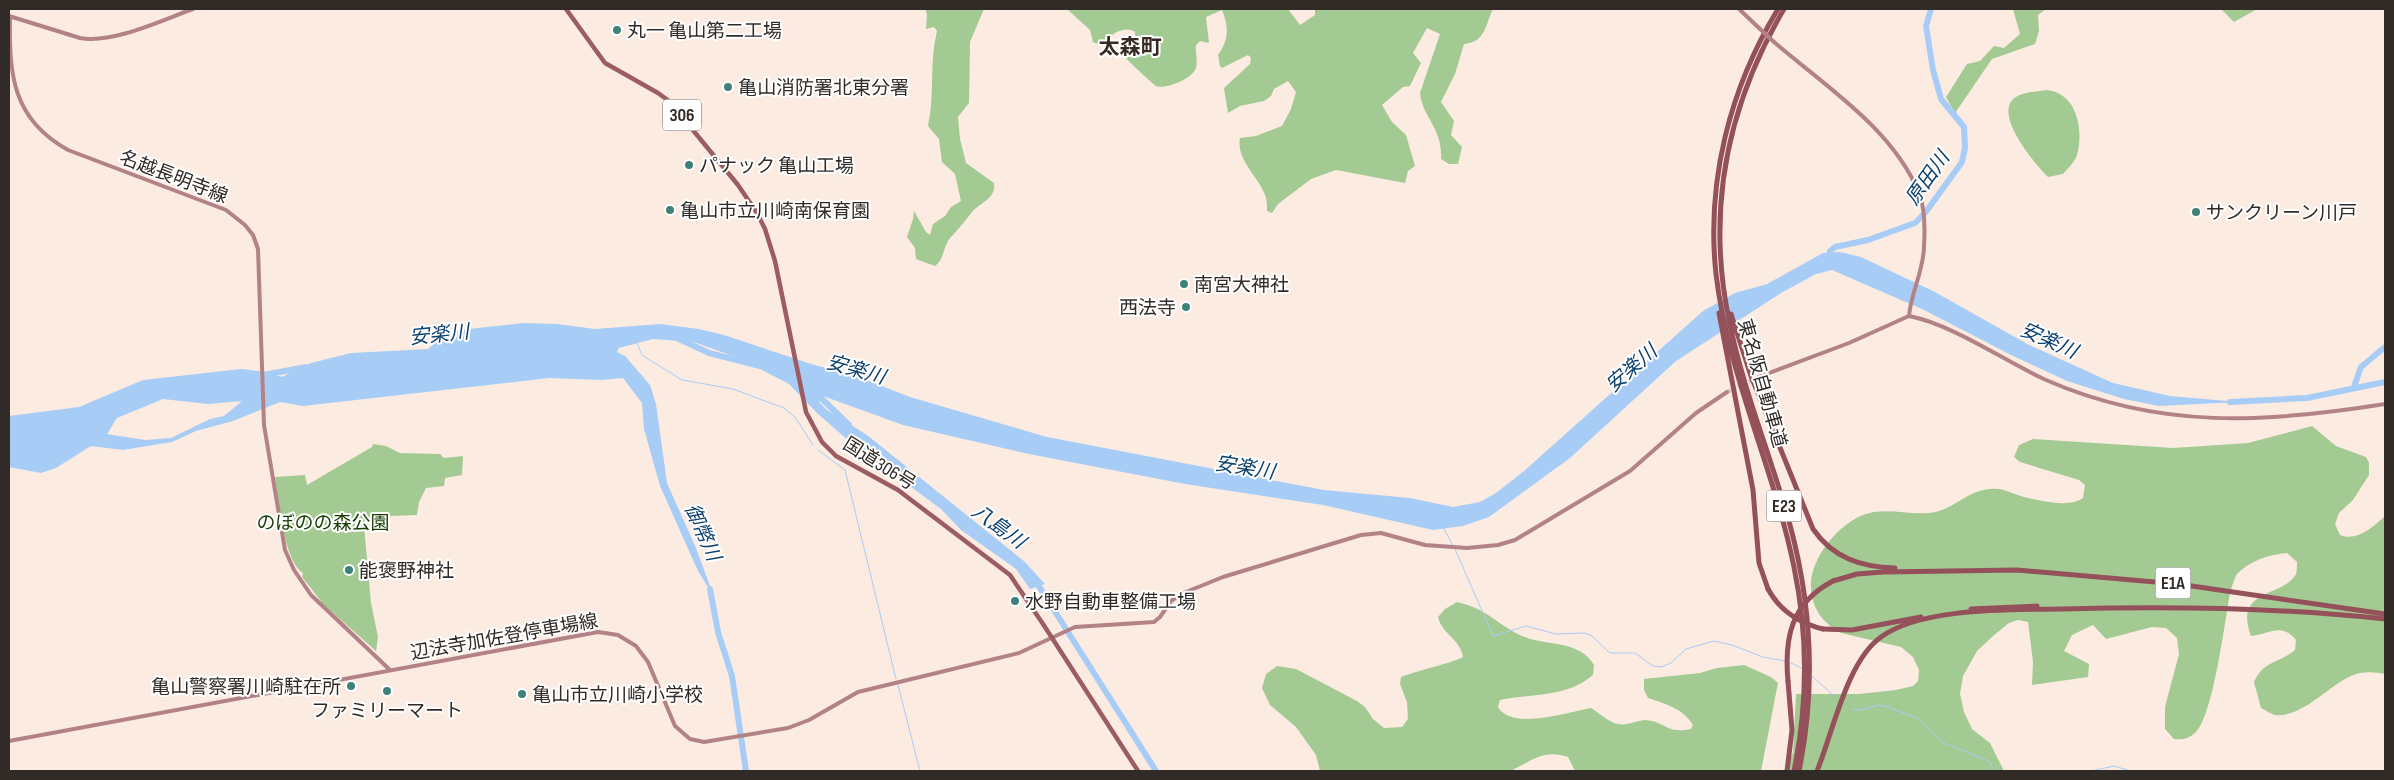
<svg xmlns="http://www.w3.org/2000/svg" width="2394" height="780" viewBox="0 0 2394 780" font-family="'Sofia Sans Condensed','Noto Sans JP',sans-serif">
  <rect width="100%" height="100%" fill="#fcebe1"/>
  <path fill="#a3ca93" d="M925 9H984L970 42 969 103 958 117 960 139 966 163 994 183C996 199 981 202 972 212 965 221 959 228 952 236 943 244 945 259 935 266L916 259 915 248 907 237 913 219 914 211 926 232 930 235 933 224 945 216 951 207 961 201 955 174 942 162 939 139 928 126C935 95 929 63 937 31L934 27 926 29 927 14Z
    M1067 9H1288L1300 25 1315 15V9H1493C1485 25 1486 42 1464 44L1455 74 1441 102 1454 121 1451 135 1462 147 1458 164H1449L1441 159C1443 128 1422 117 1420 93L1440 34 1427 28 1413 53 1421 63 1410 86 1403 87 1382 105 1392 122 1406 135 1415 166 1408 171 1405 183 1336 170 1311 179 1278 204 1272 213 1267 211C1267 206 1267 199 1265 195 1258 176 1236 160 1240 138L1256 136 1282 126 1291 109 1296 92 1288 81 1274 89 1271 96 1264 101 1240 106 1228 113 1224 88 1250 64 1251 58 1248 55 1222 68 1220 66 1218 55C1229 40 1229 27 1222 10L1206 17 1209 43 1200 41 1196 45C1195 52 1198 60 1196 68 1193 78 1166 90 1156 86 1153 84 1128 61 1125 57L1136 43 1135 32C1122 24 1109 38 1098 44L1093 42 1090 30Z
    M2013 9H2046L2038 15 2039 31 2035 44 1992 59 1955 113 1946 97 1967 64 1980 61 1994 46 2004 48 2020 34Z
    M2221 9H2257L2234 22Z
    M2047 90C2077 93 2084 130 2077 155 2075 162 2068 168 2063 174L2048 177C2035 164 1995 117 2013 99 2022 91 2037 92 2047 90Z
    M2312 426 2336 446 2366 457 2369 463V475L2353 500 2339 513 2335 524 2340 535C2357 542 2373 527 2385 516V674C2375 672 2361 671 2351 676 2328 686 2302 718 2275 715 2271 714 2265 710 2261 708L2254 682C2264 660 2278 664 2295 650L2296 640C2281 622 2270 634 2251 636 2233 588 2283 598 2296 574 2297 571 2297 565 2297 562L2287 553C2270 554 2249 561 2237 574 2234 579 2232 587 2230 593 2225 620 2213 718 2195 733 2188 739 2182 740 2174 739L2165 729V707L2179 654 2177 638 2166 628 2152 627 2106 639 2093 625 2072 635 2064 651 2089 664 2088 677 2032 685 2033 662 2028 622 2018 620 2009 623 1993 636 1977 651 1963 676 1960 694 1964 712 1972 729 1990 743 2004 771H1784L1793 753 1796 694H1859L1896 690 1913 686 1918 681 1919 670 1913 657 1901 647 1841 633C1823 623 1812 609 1811 588 1809 560 1837 525 1863 515 1886 506 1912 517 1935 512 1958 507 1971 486 1999 489 2007 490 2016 495 2024 497 2041 501 2069 508 2083 498L2085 485 2079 480 2020 462 2014 457 2019 445 2033 439 2173 448 2248 443Z
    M373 444 386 446 400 453 440 454 444 458 463 456 462 475 445 478 444 486 426 488 419 502 417 515 389 516 365 521 364 526 371 603 378 637 376 651 324 605 302 577 303 573C284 561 278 500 275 477L305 475 307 485 372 447Z
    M1457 602C1488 609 1496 624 1522 636 1547 647 1578 639 1594 665L1593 675C1566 698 1533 693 1500 700L1498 707C1512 731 1568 712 1591 708 1599 713 1610 723 1618 724 1628 726 1637 720 1646 720 1666 722 1666 734 1691 729L1693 725C1683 708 1665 704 1648 698L1644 690V679L1700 673 1717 668 1744 665 1771 677 1778 683 1761 771H1575L1568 757C1545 749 1532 760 1511 771H1320L1316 755 1296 727 1270 705 1262 688 1266 674 1277 666 1296 669 1357 701 1365 707 1373 719 1384 728 1402 727 1408 719 1407 702 1400 684 1401 677C1413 672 1458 661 1463 657 1461 640 1442 634 1438 617L1445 609Z"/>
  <path fill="#a7cdf7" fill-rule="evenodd" d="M1840 252 1861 257 1935 292 2029 345 2113 383 2170 396 2239 402 2159 406 2124 399 2067 381 2009 354 1924 310 1832 270 1816 274 1781 293 1676 361 1570 458 1489 517 1463 526 1433 530 1323 505 1185 484 1029 454 903 425 823 396 819 402 827 410 867 435 1025 562 1045 584 1030 589 1016 569 961 530 941 509 850 442 818 414 789 384 741 359 694 342 653 339 619 348 617 352 625 356 650 385 656 404 667 483 696 548 714 597 698 571 660 486 644 429 642 403 623 378 602 380 549 378 303 406 280 402 233 421 196 431 172 442 123 450 91 446 56 468 41 473 9 467V416L79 407 143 380 241 369 266 372 282 377 311 363 351 353 428 349 450 331 523 323 557 324 595 329 660 324 699 329 724 335 811 364 856 376 910 397 1047 437 1324 490 1410 498 1453 507 1480 502 1496 493 1524 471 1703 311 1735 293 1767 284 1823 253ZM163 399 208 404 242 401 224 416 210 419 171 438 145 440 107 434 117 418Z"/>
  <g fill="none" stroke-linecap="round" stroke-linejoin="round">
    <path stroke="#a7cdf7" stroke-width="1" d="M637 343 642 355 682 380 733 389 784 408 795 417 813 445
      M818 450 845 470 896 679
      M1443 527 1453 546
      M1455 549 1493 636 1526 626 1556 634 1585 633 1592 636 1610 653H1635L1653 666 1661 667 1671 663 1686 649 1714 641 1732 645 1763 657 1785 661
      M1789 662 1803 669
      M1812 676 1834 696
      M898 685 920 771
      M1853 709 1862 710 1878 705 1885 706 1917 718 1944 743 1989 761 1994 771
      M2091 771 2114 766 2131 771
      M2159 771H2170"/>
    <path stroke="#a7cdf7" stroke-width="6" d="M1829 256 1830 251 1835 247 1868 240 1915 223 1925 213 1962 162 1965 148 1964 127 1941 99 1933 70 1926 26 1931 9
      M677 338 709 353 760 366
      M263 375 307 367
      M2354 387 2361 367 2385 347
      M817 394 849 425
      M2230 402 2307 398 2385 382
      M1035 580 1156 771
      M710 589 718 632 732 676 746 771"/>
    <path stroke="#d3c5bc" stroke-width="4" stroke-dasharray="4 2" stroke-linecap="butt" d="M1727 392 1754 379"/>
    <path stroke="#b38287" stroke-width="4" d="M1739 9 1759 28
      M9 16 80 38C113 44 162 20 193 9
      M10 16C9 74 12 119 68 150L226 210 245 225 253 235 258 249 264 425 285 550 294 570 311 595 390 670
      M1774 42C1826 87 1892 128 1919 193 1925 208 1925 230 1924 246 1924 270 1911 292 1909 316 1954 325 2004 361 2046 380 2160 430 2266 423 2385 404
      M1756 378 1849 343 1909 316
      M9 741 598 632 618 635 636 646 648 662 675 726 690 739 704 742 788 728 809 720 858 692 1019 653 1075 627 1154 622 1160 617 1171 601 1181 594 1223 577 1361 535 1381 533 1425 545 1467 548 1498 545 1515 540 1630 471 1696 413 1727 392"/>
    <path stroke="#9c5c64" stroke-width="4.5" d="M566 9 605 63 658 93 669 101 738 185 757 213 765 229 775 261 806 412 822 442 836 456 898 490 1010 575 1043 624 1138 771"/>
    <path stroke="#94515a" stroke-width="5" d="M1778 9C1730 88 1706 181 1716 274 1728 376 1774 468 1794 567 1808 635 1808 703 1794 771
      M1784 9C1727 106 1706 209 1729 320 1743 390 1771 456 1790 525 1812 607 1816 688 1799 771
      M1719 313 1753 490 1759 563 1768 589
      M1731 314 1751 376 1813 529C1833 558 1861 567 1895 568
      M1833 581 1857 574 1883 572 2017 570 2178 584 2385 614
      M1971 609 2037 606
      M1823 629 1852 630 1921 617
      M1787 771 1792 730 1788 681
      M1817 771C1833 732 1847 661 1881 637 1922 607 2011 610 2061 609 2170 606 2277 607 2385 619"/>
    <path stroke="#b38287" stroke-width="4" d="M1759 28 1774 42"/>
    <path stroke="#94515a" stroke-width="5" d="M1768 589C1780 611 1799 623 1823 629
      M1788 681C1784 638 1791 603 1833 581"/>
  </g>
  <g fill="#3d8278" stroke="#fff" stroke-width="2">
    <circle cx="617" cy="30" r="5"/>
    <circle cx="728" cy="87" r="5"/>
    <circle cx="689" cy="165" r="5"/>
    <circle cx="670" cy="210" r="5"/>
    <circle cx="2196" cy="212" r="5"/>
    <circle cx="1184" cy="284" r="5"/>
    <circle cx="1186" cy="307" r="5"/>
    <circle cx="349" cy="570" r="5"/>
    <circle cx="1015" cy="601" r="5"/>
    <circle cx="351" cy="686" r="5"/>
    <circle cx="387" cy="691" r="5"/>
    <circle cx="522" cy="694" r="5"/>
  </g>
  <g text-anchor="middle" stroke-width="4" stroke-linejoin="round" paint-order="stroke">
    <g fill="#fff" stroke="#6f6b68" stroke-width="1">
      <rect x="663" y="99.5" width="38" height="31" rx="4"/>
      <rect x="1766.5" y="490.5" width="35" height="31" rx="4"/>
      <rect x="2155.5" y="567.5" width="35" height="31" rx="4"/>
    </g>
    <g font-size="18" font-weight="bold" fill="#312b27">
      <text x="682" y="121">306</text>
      <text x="1784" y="512">E23</text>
      <text x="2173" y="589">E1A</text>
    </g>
    <g font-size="19" fill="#312b27" stroke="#fff" text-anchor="start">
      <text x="627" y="37">丸一 亀山第二工場</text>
      <text x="738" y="94">亀山消防署北東分署</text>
      <text x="699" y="172">パナック 亀山工場</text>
      <text x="680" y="217">亀山市立川崎南保育園</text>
      <text x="2206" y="219">サンクリーン川戸</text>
      <text x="1194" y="291">南宮大神社</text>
      <text x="1176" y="314" text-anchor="end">西法寺</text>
      <text x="359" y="577">能褒野神社</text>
      <text x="1025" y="608">水野自動車整備工場</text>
      <text x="341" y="693" text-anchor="end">亀山警察署川崎駐在所</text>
      <text x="532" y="701">亀山市立川崎小学校</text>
      <text x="387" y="717" text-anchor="middle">ファミリーマート</text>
    </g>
    <g font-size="19" fill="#312b27" stroke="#fff">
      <text transform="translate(174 176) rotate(21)" y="7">名越長明寺線</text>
      <text transform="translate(1763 383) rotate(74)" y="7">東名阪自動車道</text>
      <text transform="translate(880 463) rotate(32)" y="7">国道306号</text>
      <text transform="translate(504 636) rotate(-10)" y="7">辺法寺加佐登停車場線</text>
    </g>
    <g font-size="19" fill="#163c00" stroke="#fff">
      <text x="323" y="529">のぼのの森公園</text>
    </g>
    <g font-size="20" font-style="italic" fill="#0d416f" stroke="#fff">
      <text transform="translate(1927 178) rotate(-55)" y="7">原田川</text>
      <text transform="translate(439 334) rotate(-6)" y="7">安楽川</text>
      <text transform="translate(2049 340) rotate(24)" y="7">安楽川</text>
      <text transform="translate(1631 368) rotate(-41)" y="7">安楽川</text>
      <text transform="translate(856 369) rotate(16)" y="7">安楽川</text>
      <text transform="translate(1245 467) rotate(9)" y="7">安楽川</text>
      <text transform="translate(999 526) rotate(36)" y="7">八島川</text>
      <text transform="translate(703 532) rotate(66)" y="7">御幣川</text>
    </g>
    <g font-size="21" font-weight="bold" fill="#362a22" stroke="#fff">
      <text x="1130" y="54">太森町</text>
    </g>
  </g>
  <rect width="2394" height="780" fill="none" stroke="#312b27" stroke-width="20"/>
</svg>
